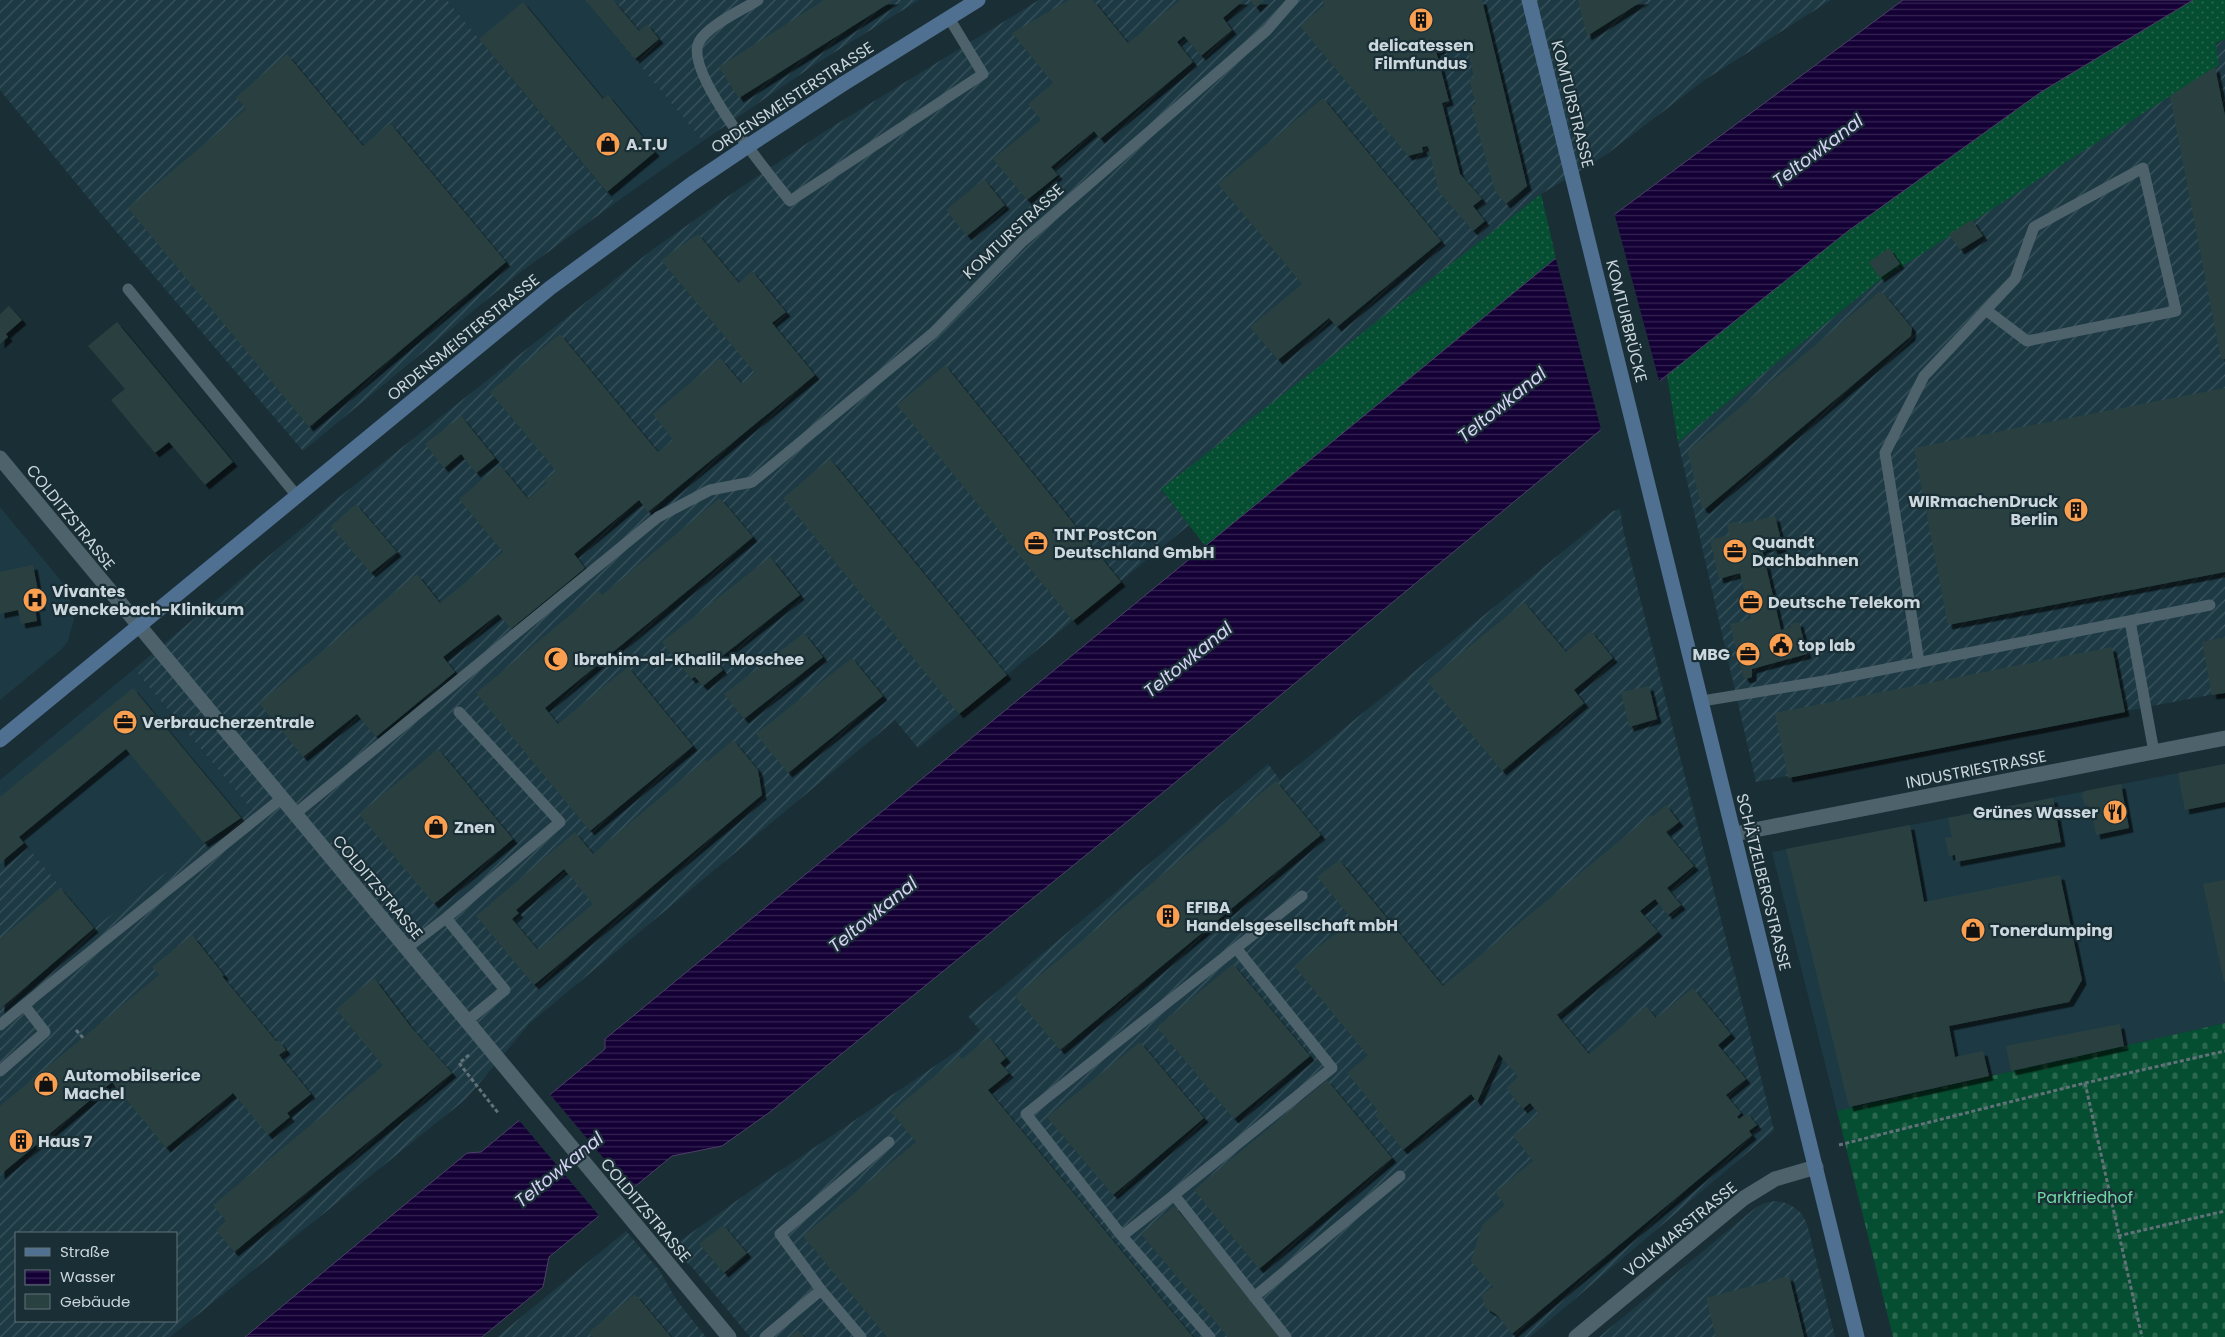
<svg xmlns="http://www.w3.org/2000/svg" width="2225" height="1337" viewBox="0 0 2225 1337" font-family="Poppins,sans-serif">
  <defs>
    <pattern id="industrial-furrows" width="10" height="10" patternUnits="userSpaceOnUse" patternTransform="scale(1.25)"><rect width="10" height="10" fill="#1d3944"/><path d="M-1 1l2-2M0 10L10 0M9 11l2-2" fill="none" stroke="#3c555e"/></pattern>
    <pattern id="grass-dots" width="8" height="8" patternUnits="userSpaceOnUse" patternTransform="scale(1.25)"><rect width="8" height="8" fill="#064e31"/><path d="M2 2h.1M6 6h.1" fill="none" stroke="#29674e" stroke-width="1.8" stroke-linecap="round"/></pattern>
    <pattern id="cemetery-stones" width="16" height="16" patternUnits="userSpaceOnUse" patternTransform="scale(1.25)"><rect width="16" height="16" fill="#064e31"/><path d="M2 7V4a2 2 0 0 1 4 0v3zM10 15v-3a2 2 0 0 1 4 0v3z" fill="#29674e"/></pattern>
    <pattern id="water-rules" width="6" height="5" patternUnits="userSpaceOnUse" patternTransform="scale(1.25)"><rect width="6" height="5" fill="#140035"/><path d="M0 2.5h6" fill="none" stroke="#352452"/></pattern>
    <filter id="shadow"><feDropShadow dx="4.5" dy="4.5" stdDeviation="0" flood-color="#0009"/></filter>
  </defs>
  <rect width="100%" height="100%" fill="#1a2e36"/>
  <path fill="#1d3944" d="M447 0H585L703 141 615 203Z
    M0 507 63 583 72 606 74 619 68 641 62 649 0 700Z
    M134 669 252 810 204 843 94 928 0 813V780Z
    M2225 764V1023L1837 1111 1772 852Z"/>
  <path fill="url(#industrial-furrows)" fill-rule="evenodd" d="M0 0H447L615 203 518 274 303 451 103 216 0 90Z
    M585 0H919L814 65 703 141Z
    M1039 0H1831L1706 79 1603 157 1541 194 1161 490 1189 525 918 748 895 720 530 1023 466 1099 170 1337H0V813L94 928 204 843 252 810 134 669 337 499 652 250 746 184 827 130ZM16 1233H176V1321H16Z
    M2225 39V692L1756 782 1678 442 1876 283Z
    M1620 509 1624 534 1774 1130 1530 1337H750L692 1267 670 1248 756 1187 957 1051 980 1030 968 1016 1268 764 1280 780 1613 511Z
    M1775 1201 1786 1203 1795 1208 1802 1214 1807 1224 1835 1337H1599L1754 1209 1762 1204Z
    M626 1231 659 1270 677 1301 706 1337H497Z"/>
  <path fill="url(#grass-dots)" d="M2193 0H2225V39L2216 43 2219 65 1876 283 1678 442 1667 375 1848 231 2041 92Z
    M1541 194 1556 258 1206 547 1161 489Z"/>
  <path fill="url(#cemetery-stones)" d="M2225 1023V1337H1893L1837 1111Z"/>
  <path fill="url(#water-rules)" stroke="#4b4067" d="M1903 0H2193L2041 92 1848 231 1667 375 1166 790 770 1112 722 1146 672 1156 549 1257 543 1287 482 1337H245L467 1153 481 1152 605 1049V1039L1556 258Z"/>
  <path fill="#1a2e36" d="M1614 212 1660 384 1602 433 1555 256Z
    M549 1093 632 1192 601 1218 517 1118Z"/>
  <path fill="#294140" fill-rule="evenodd" filter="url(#shadow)" d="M585 0H613L639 31 647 24 659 39 635 59Z
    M824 0H894L739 98 719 67Z
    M1069 0H1093L1128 43 1180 0H1244L1223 18 1232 30 1201 56 1184 36 1177 42 1193 62 1100 139 1094 131 1051 167 1058 175 1027 200 993 159 1041 120 1028 104 1053 83 1012 33Z
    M1250 0H1264L1256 8Z
    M1322 0H1482L1527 186 1506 204 1495 191 1471 106 1476 104 1469 79 1474 77 1465 39 1436 51 1449 101 1442 103 1460 174 1482 199 1473 206 1485 221 1473 231 1439 192 1428 146 1422 147 1423 152 1408 156 1300 26 1325 5Z
    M1578 0H1644L1587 36Z
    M523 2 603 99 608 95 655 152 607 192 479 39Z
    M287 54 363 146 390 123 506 262 309 427 128 208 246 109 236 97Z
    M2215 67 2225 116V359H2221L2170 96Z
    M1323 98 1441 241 1337 327 1329 318 1278 360 1250 327 1302 284 1218 184Z
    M984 179 1005 205 967 236 946 210Z
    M1972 220 1983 236 1960 250 1949 234Z
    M698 234 739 283 752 271 786 312 772 323 815 375 648 512 639 500 574 554 585 568 511 629 498 614 443 657 455 672 376 737 357 714 303 757 259 703 417 574 440 603 503 552 459 499 500 465 528 499 547 483 544 480 556 471 490 392 560 334 658 452 673 440 653 414 720 358 742 384 755 373 661 260Z
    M1889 248 1900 264 1880 278 1869 262Z
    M1879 292 1883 293 1912 328 1911 336 1705 509 1702 508 1688 454 1690 449Z
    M9 306 22 320 6 334 8 337 0 344V314Z
    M117 322 233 462 205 485 169 442 155 453 111 400 125 389 88 346Z
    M945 365 1121 582 1073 621 897 405Z
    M2225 388V572L1948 625 1914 448Z
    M461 416 495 458 476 473 461 454 444 468 425 444Z
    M830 459 1007 675 959 714 783 498Z
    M720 498 753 537 545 708 558 724 628 667 693 746 590 831 476 693 599 591 602 595Z
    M356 504 397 552 371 573 331 526Z
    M1775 516 1783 548 1773 550 1772 546 1762 549 1781 630 1791 628 1790 624 1799 622 1807 654 1752 669V677L1746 679 1743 676 1730 624 1751 619 1740 573 1719 579 1710 540 1729 535 1727 524 1738 521 1739 524Z
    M770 557 800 595 716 661 723 670 703 686 695 677 691 679 662 642Z
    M33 565 41 606 35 607 37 621 21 624 18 610 0 614V572Z
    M1524 602 1566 652 1591 631 1613 658 1574 690 1584 703 1502 771 1427 681Z
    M804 633 823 657 744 719 724 694Z
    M2225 637V693L2212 695 2202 642Z
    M2112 647 2125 712 1788 778 1775 713Z
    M852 658 883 696 788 773 756 734Z
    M1649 686 1657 719 1629 727 1621 692Z
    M133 688 241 818 204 843 126 749 19 837 24 843 0 863V797Z
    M733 740 758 770 762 795 534 985 476 916 575 832 593 854 705 760 707 762ZM564 869 593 904 538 950 512 919 519 913 516 910Z
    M438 749 513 839 434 904 359 814Z
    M2225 764V802L2185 810 2178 773Z
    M1276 781 1321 835 1060 1050 1015 996Z
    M2121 784 2129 828 2096 835 2091 808 2084 804 2082 794 2085 791Z
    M2053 798 2061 842 1956 862 1955 855 1949 856 1945 838 1952 837 1948 818Z
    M1666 805 1679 822 1666 832 1694 866 1667 888 1681 905 1668 915 1655 899 1640 911 1658 932 1557 1015 1589 1054 1646 1006 1656 1018 1693 988 1731 1034 1718 1045 1746 1079 1726 1095 1741 1113 1737 1117 1739 1119 1747 1113 1757 1125 1749 1131 1752 1135 1512 1334 1497 1315 1486 1308 1481 1296 1493 1287 1471 1261 1482 1225 1505 1205 1495 1192 1533 1161 1513 1136 1539 1114 1530 1103 1523 1109 1506 1088 1518 1077 1499 1054 1477 1102 1471 1094 1403 1150 1375 1115 1379 1112 1347 1073 1368 1056 1294 966 1353 920 1317 877 1339 860 1443 986 1651 815 1653 816Z
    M1910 825 1924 902 2060 875 2082 980 2069 1002 1949 1026 1955 1057 1983 1051 1989 1076 1849 1107 1786 849Z
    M2225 880V982H2224L2203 884Z
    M60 888 94 928 0 1009V939Z
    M192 935 224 975 222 976 276 1041H279L286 1050 279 1055 311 1094 287 1113 290 1117 268 1135 233 1093 166 1148 112 1082 0 1175V1106L159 975 152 967Z
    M1233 964 1310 1056 1234 1119 1157 1027Z
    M374 978 411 1027 452 1073 234 1252 216 1230 226 1221 213 1205 383 1066 336 1009Z
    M2120 1024 2124 1046 2011 1071 2006 1046Z
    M989 1037 1006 1058 1000 1063 1009 1073 988 1090 1193 1337H887L803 1236 916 1142 891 1112 959 1056 962 1059Z
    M1140 1042 1204 1118 1113 1195 1047 1117Z
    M1327 1080 1392 1158 1259 1269 1194 1190Z
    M1174 1206 1284 1337H1228L1141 1234Z
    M723 1225 747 1253 724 1273 699 1244Z
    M1789 1276 1804 1337H1716L1706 1298Z
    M635 1294 671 1337H593L589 1332Z
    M798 1330 804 1337H790Z"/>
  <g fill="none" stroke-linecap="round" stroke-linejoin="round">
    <path stroke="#617279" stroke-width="3" stroke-dasharray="4 2.5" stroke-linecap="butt" d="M76 1030 84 1039
      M469 1055 459 1063 499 1114
      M2085 1083 2142 1337
      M1839 1145 2085 1083 2225 1051
      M2118 1236 2225 1211"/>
    <path stroke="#4d626b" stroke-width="11" d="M758 0C742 10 707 26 699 42 683 72 770 175 790 201L983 74 949 18
      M128 289 297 496
      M2130 621 2154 752
      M1919 662 1885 453 1924 376 2015 279 2034 227 2143 168 2176 311 2027 341 1986 310
      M1702 701 1830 680 2210 605
      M295 814 658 517 710 490 752 482 933 333 1023 241 1267 30 1293 0
      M446 918 560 822 459 712
      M407 948 446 918 505 990 467 1021
      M0 1025 24 1005
      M0 1071 45 1032 24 1005 282 798
      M1174 1195 1332 1068 1236 948
      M1122 1236 1210 1337
      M821 1290 861 1337
      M1254 1297 1400 1176
      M765 1337 821 1290 780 1234 889 1142
      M1286 1337 1174 1195 1122 1236 1026 1114 1302 896"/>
    <path stroke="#4d626b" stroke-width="15" d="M0 458 729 1337
      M1734 834 2225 738
      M1576 1337 1744 1198 1775 1179 1816 1167"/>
    <path stroke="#507091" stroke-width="15" d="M1529 0 1857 1337
      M0 740 550 288 693 183 748 146 843 84 978 0"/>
  </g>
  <defs>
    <symbol id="building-disc" viewBox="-11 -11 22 22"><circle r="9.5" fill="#fa9f4f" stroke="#1a2e36"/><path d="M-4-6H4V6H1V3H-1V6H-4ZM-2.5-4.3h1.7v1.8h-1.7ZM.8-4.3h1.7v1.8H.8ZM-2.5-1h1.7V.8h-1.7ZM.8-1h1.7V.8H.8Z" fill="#111"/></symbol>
    <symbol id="shop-disc" viewBox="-11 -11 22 22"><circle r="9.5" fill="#fa9f4f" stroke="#1a2e36"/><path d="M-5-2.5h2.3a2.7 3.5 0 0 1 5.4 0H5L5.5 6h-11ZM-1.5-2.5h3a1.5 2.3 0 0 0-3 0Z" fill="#111"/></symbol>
    <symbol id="office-disc" viewBox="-11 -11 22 22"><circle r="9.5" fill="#fa9f4f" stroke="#1a2e36"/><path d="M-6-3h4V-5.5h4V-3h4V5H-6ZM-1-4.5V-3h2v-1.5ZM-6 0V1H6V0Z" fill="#111"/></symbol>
    <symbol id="hospital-disc" viewBox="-11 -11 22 22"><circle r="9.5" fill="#fa9f4f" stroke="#1a2e36"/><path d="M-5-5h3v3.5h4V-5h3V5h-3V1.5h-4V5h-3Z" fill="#111"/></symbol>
    <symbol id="civic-disc" viewBox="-11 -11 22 22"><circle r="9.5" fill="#fa9f4f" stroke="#1a2e36"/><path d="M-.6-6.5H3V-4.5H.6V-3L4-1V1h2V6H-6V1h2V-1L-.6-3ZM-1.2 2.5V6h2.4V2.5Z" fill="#111"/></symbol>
    <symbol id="mosque-disc" viewBox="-11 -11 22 22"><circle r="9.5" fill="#fa9f4f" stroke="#1a2e36"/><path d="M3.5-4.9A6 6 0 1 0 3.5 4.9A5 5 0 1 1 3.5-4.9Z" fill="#111"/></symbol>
    <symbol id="restaurant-disc" viewBox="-11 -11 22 22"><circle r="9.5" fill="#fa9f4f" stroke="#1a2e36"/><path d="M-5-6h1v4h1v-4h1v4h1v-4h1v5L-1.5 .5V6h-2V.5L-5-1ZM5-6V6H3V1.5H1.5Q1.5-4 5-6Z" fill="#111"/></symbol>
  </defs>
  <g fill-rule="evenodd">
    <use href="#building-disc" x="1407" y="6" width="28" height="28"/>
    <use href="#shop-disc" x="594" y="130" width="28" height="28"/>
    <use href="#building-disc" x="2062" y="496" width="28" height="28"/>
    <use href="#office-disc" x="1022" y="529" width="28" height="28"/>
    <use href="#office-disc" x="1721" y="537" width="28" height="28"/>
    <use href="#hospital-disc" x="21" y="586" width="28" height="28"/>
    <use href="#office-disc" x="1737" y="588" width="28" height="28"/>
    <use href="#civic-disc" x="1767" y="631" width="28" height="28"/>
    <use href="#office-disc" x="1734" y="640" width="28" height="28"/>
    <use href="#mosque-disc" x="542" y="645" width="28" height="28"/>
    <use href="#office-disc" x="111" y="708" width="28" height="28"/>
    <use href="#restaurant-disc" x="2101" y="798" width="28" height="28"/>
    <use href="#shop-disc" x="422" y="813" width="28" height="28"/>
    <use href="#building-disc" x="1154" y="902" width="28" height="28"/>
    <use href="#shop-disc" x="1959" y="916" width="28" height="28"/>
    <use href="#shop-disc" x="32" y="1070" width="28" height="28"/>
    <use href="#building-disc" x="7" y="1127" width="28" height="28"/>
  </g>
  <g text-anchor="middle" stroke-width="4.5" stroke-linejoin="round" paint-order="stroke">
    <g font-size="16" font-weight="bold" fill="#cbd7dc" stroke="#1a2e36" text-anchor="start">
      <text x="1421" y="51" text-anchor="middle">delicatessen<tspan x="1421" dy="18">Filmfundus</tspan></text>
      <text x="626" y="150">A.T.U</text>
      <text x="2058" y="507" text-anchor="end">WIRmachenDruck<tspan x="2058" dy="18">Berlin</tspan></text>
      <text x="1054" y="540">TNT PostCon<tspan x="1054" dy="18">Deutschland GmbH</tspan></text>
      <text x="1752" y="548">Quandt<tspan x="1752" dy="18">Dachbahnen</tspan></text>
      <text x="52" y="597">Vivantes<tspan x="52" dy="18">Wenckebach-Klinikum</tspan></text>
      <text x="1768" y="608">Deutsche Telekom</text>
      <text x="1798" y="651">top lab</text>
      <text x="1730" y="660" text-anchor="end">MBG</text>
      <text x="574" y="665">Ibrahim-al-Khalil-Moschee</text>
      <text x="142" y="728">Verbraucherzentrale</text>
      <text x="2098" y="818" text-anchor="end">Grünes Wasser</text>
      <text x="454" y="833">Znen</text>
      <text x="1186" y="913">EFIBA<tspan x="1186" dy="18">Handelsgesellschaft mbH</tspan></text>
      <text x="1990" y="936">Tonerdumping</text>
      <text x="64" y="1081">Automobilserice<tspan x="64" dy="18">Machel</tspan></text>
      <text x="38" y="1147">Haus 7</text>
    </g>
    <g font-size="16" fill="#cbd7dc" stroke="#1a2e36">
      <text transform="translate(792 97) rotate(-33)" y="6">ORDENSMEISTERSTRASSE</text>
      <text transform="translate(1573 104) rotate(76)" y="6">KOMTURSTRASSE</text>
      <text transform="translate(1013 231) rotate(-43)" y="6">KOMTURSTRASSE</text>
      <text transform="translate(1627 321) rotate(76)" y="6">KOMTURBRÜCKE</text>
      <text transform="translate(463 337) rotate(-39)" y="6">ORDENSMEISTERSTRASSE</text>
      <text transform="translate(71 517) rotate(51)" y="6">COLDITZSTRASSE</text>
      <text transform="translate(1976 769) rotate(-11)" y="6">INDUSTRIESTRASSE</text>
      <text transform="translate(1764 882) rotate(76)" y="6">SCHÄTZELBERGSTRASSE</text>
      <text transform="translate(378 887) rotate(50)" y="6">COLDITZSTRASSE</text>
      <text transform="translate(646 1210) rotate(50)" y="6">COLDITZSTRASSE</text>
      <text transform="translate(1680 1229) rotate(-39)" y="6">VOLKMARSTRASSE</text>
    </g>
    <g font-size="16" fill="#71d9a3" stroke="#1a2e36">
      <text x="2085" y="1203">Parkfriedhof</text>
    </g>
    <g font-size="18" font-style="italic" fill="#d6d1f5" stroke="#1a2e36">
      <text transform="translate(1818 151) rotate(-37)" y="6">Teltowkanal</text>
      <text transform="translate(1502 405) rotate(-39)" y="6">Teltowkanal</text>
      <text transform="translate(1188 660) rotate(-39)" y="6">Teltowkanal</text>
      <text transform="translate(873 915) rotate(-39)" y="6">Teltowkanal</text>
      <text transform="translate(559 1170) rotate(-39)" y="6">Teltowkanal</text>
    </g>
  </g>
  <rect x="15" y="1232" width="162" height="90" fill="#1a2e36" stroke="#617278"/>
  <rect x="25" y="1248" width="25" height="8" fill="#507091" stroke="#617278"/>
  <text x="60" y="1257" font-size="15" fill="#cbd7dc">Straße</text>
  <rect x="25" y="1270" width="25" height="15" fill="url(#water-rules)" stroke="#617278"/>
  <text x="60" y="1282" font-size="15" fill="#cbd7dc">Wasser</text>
  <rect x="25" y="1294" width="25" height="15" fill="#294140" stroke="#617278"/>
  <text x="60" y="1307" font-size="15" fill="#cbd7dc">Gebäude</text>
</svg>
